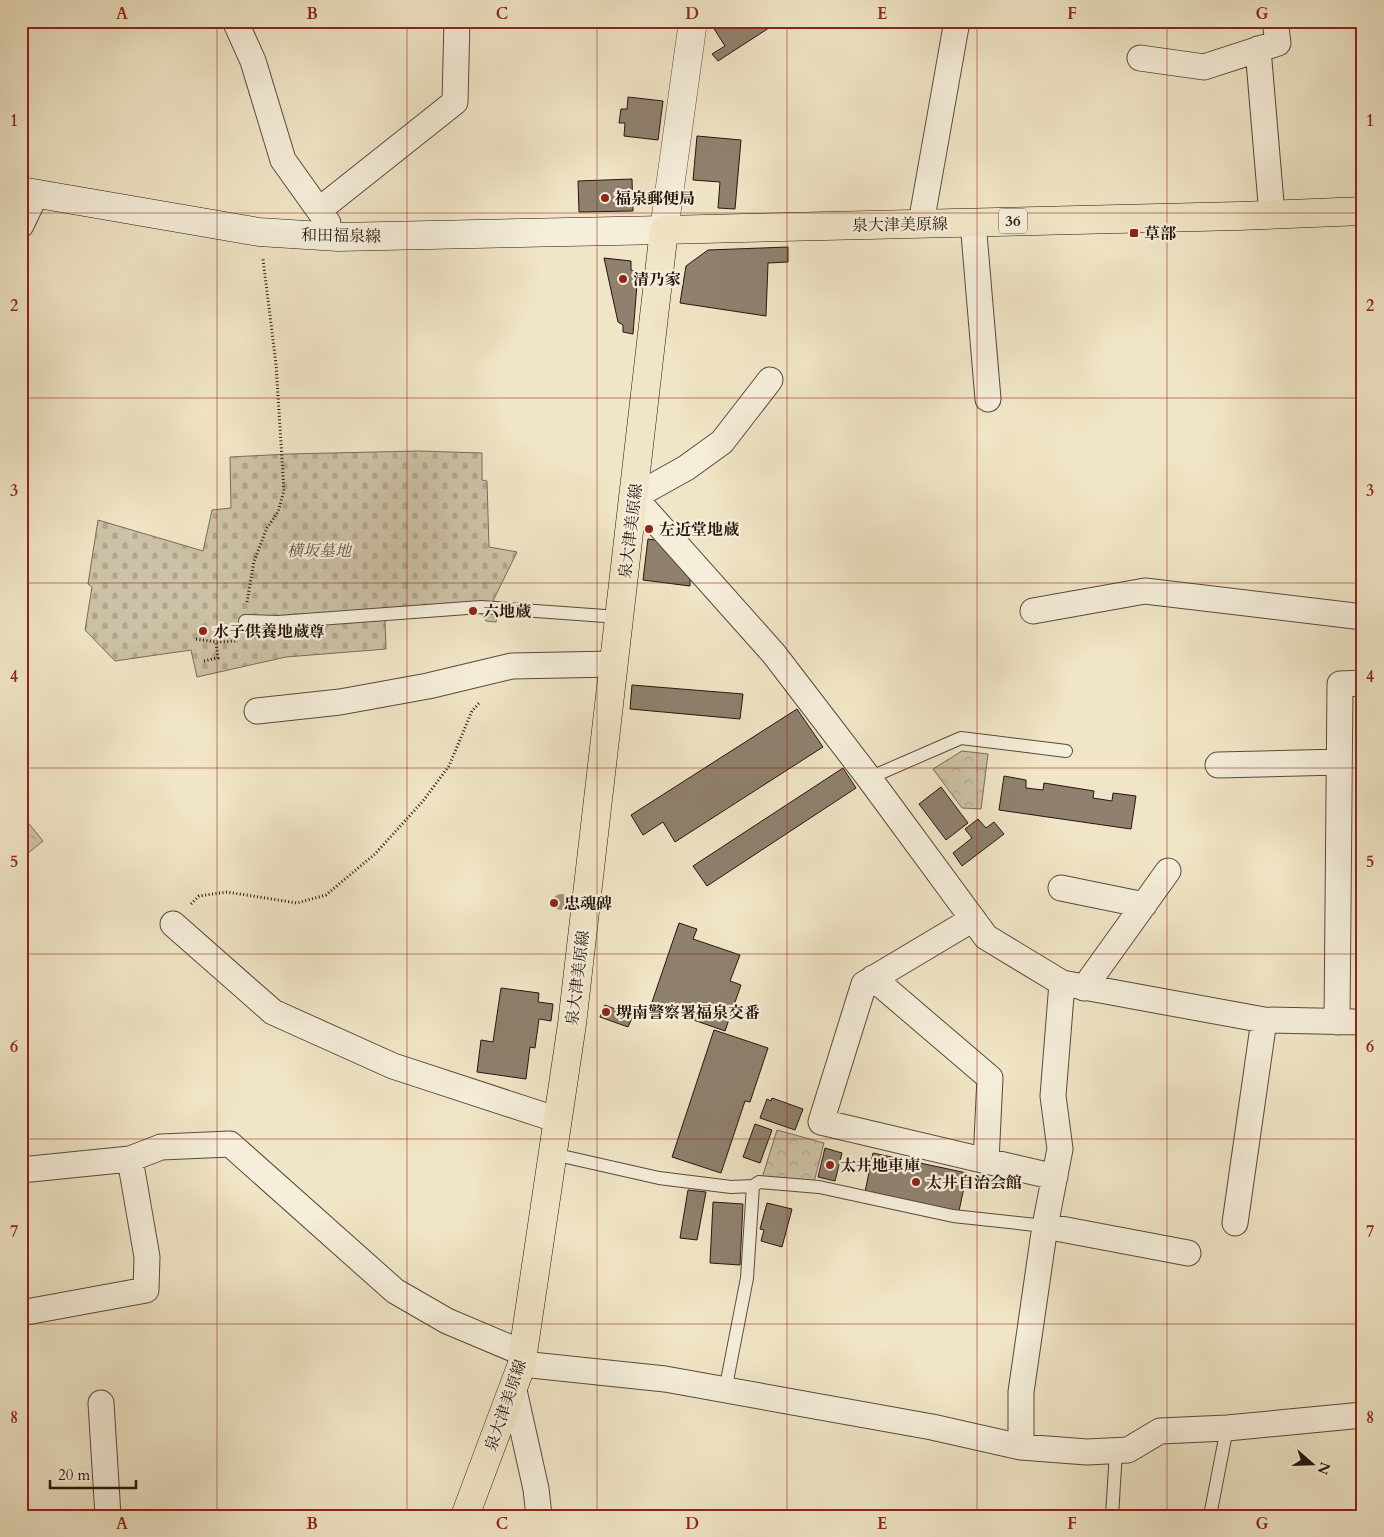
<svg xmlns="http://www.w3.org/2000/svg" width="1384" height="1537" viewBox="0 0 1384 1537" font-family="Cardo,'Noto Serif JP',serif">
  <defs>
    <pattern id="cemetery-stones" width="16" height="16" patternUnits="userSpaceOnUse" patternTransform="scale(1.25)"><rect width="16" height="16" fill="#cdc2a7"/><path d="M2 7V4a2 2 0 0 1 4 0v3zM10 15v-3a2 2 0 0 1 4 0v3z" fill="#b0a68f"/></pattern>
    <pattern id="park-crowns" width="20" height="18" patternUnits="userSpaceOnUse" patternTransform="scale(1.25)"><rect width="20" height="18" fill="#cdc2a7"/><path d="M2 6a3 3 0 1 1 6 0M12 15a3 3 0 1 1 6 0" fill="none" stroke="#b0a68f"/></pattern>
  </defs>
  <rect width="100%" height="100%" fill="#f0e5c6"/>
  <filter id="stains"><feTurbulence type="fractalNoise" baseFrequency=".004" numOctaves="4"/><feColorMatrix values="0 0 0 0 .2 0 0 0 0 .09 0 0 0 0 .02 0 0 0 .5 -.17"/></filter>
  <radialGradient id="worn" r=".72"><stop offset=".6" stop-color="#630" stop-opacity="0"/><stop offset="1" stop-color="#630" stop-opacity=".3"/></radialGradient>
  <path fill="url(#cemetery-stones)" stroke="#796c5b" d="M418 451 482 453V480L487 481 489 547 517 552 493 601 499 602 496 622 486 621 480 612 385 620 386 649 286 657 197 677 191 650 115 661 85 630 92 587 88 584 98 520 203 551 212 510 231 508 230 457 289 454Z"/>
  <path fill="url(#park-crowns)" stroke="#796c5b" d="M962 751 988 754 981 809 962 808 933 769Z
    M21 814 43 841 21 859Z
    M777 1130 824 1143 814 1182 805 1180 762 1178Z"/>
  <path fill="#8f816e" stroke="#25150f" d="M723 21H776L775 24 718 61 712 54 725 46 713 27Z
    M628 97 663 101 658 140 624 136 625 123H619L621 109H627Z
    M697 136 741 140 735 209 718 208 720 182 693 180Z
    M632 179 633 211 579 212 578 181Z
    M788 247V262L768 263 766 316 680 303 686 266 708 250Z
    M604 258 631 261V270L638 272 633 334 623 332V325L618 322Z
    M648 539 661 541 690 579V586L643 580Z
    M632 685 743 694 740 719 630 709Z
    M797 709 823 747 675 842 663 822 643 835 631 815Z
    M843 768 856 788 707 886 693 866Z
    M1004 776 1026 780V788L1043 790 1044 783 1094 791 1093 798 1112 801 1113 793 1136 796 1131 829 999 810Z
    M941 787 968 823 946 840 919 804Z
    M978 819 986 828 994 822 1004 834 962 866 953 853 972 838 965 829Z
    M679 923 697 929 693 939 740 955 730 981 741 985 725 1031 651 1005Z
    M501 988 539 993 538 1002 553 1004 551 1021 539 1019 535 1048 530 1047 526 1079 477 1072 481 1040 493 1042Z
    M605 1005 633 1016 628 1027 600 1017Z
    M714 1030 768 1048 750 1102 745 1101 721 1173 672 1157Z
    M772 1098 803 1109 795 1130 760 1118 767 1099 771 1101Z
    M755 1124 772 1130 760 1163 743 1157Z
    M825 1148 842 1153 835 1181 818 1177Z
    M873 1153 967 1173 959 1211 865 1192Z
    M688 1190 706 1192 697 1240 680 1238Z
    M713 1202 743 1204 740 1265 710 1263Z
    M767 1203 792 1209 782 1247 761 1241 764 1230 760 1229Z"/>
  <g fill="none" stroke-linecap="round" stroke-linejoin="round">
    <defs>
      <path id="service" d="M245 621 278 622 481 607 619 617
        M869 778 961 738 1066 751
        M553 1154 659 1178 731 1187 753 1186 759 1182 819 1187 953 1216 1045 1226
        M725 1391 747 1278 753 1186
        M1112 1516 1116 1451
        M1210 1516 1227 1428"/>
      <path id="minor" d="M235 21 253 61 283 160 328 223
        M1258 49 1272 215
        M1140 58 1204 67 1278 43 1275 21
        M319 210 455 102 457 21
        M973 222 988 399
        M921 223 957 21
        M21 225 36 194
        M770 380 722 442 686 468 634 497 774 654 869 778 986 937 1062 983 1264 1020 1363 1022
        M1033 611 1145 591 1363 617
        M257 711 340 702 428 686 512 666 613 664
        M1218 765 1339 762
        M1061 888 1144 905
        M973 919 864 984 821 1122 1055 1177
        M173 924 273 1012 393 1066 558 1120
        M873 978 990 1078 986 1161
        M1084 988 1168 871
        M1337 1022 1340 684 1363 683
        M21 1170 130 1159 161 1147 230 1144 395 1291 447 1321 523 1353
        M1235 1223 1264 1020
        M1045 1226 1188 1253
        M21 1313 146 1290 147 1257 130 1159
        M522 1364 665 1379 932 1427 1021 1447 1087 1452 1128 1450 1160 1431 1227 1428 1363 1415
        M513 1386 536 1489 539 1516
        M101 1403 108 1516
        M1021 1447V1392L1045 1226 1060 1149 1053 1096 1062 983"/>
      <path id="tertiary" d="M664 230 693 21"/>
      <path id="secondary" d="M21 191 259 232 338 237 664 230"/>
      <path id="primary" d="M465 1516 522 1364 523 1353 572 1024 664 230 1239 216 1363 211"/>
    </defs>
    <use href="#service" stroke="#58493d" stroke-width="14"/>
    <use href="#minor" stroke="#58493d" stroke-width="27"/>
    <use href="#tertiary" stroke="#58493d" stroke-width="29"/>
    <use href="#secondary" stroke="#25150f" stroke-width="29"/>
    <use href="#primary" stroke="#25150f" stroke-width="29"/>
    <path stroke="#25150f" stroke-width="3" stroke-dasharray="1 2.5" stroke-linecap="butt" d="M247 602 254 561 267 528 278 512 284 491 276 364 263 259
      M196 639 216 642 238 641
      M204 661 218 658 216 642
      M191 904 199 896 227 892 297 903 326 895 375 854 423 801 449 766 472 711 480 702"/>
    <use href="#service" stroke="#f5eeda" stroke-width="12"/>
    <use href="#minor" stroke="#f5eeda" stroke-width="25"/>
    <use href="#tertiary" stroke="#f5eeda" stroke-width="28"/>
    <use href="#secondary" stroke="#f5eeda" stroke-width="28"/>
    <use href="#primary" stroke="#f0e5c6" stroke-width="28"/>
  </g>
  <circle fill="#a1947e" cx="561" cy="902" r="8"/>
  <path fill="none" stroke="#8f2418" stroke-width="1" stroke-opacity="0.55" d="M217 21V1516M407 21V1516M597 21V1516M787 21V1516M977 21V1516M1167 21V1516M21 213H1363M21 398H1363M21 583H1363M21 768H1363M21 954H1363M21 1139H1363M21 1324H1363"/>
  <g fill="#8f2418" stroke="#f5eeda" stroke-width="2">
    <circle cx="605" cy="198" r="5"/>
    <rect x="1129" y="228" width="10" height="10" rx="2.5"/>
    <circle cx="623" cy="279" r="5"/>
    <circle cx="649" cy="529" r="5"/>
    <circle cx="473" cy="611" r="5"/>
    <circle cx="203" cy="631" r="5"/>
    <circle cx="554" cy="903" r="5"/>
    <circle cx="606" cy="1012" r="5"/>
    <circle cx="830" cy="1165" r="5"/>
    <circle cx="916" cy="1182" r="5"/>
  </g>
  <g text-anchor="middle" stroke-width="4.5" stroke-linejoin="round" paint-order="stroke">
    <rect fill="#f5eeda" stroke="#63564c" stroke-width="1" x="999" y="208.5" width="28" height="25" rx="4"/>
    <g font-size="15" font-weight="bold" fill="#25150f">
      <text x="1013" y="226">36</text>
    </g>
    <g font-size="16" font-weight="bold" fill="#25150f" stroke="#f5eeda" text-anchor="start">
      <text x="615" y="204">福泉郵便局</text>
      <text x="1144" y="239">草部</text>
      <text x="633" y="285">清乃家</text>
      <text x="659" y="535">左近堂地蔵</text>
      <text x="483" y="617">六地蔵</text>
      <text x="213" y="637">水子供養地蔵尊</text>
      <text x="564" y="909">忠魂碑</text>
      <text x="616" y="1018">堺南警察署福泉交番</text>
      <text x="840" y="1171">太井地車庫</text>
      <text x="926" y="1188">太井自治会館</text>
    </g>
    <g font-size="16" fill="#25150f" stroke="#f5eeda">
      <text transform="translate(900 224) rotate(-1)" y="6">泉大津美原線</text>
      <text transform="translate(341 235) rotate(1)" y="6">和田福泉線</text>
      <text transform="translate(630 531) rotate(-83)" y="6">泉大津美原線</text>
      <text transform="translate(577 978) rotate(-83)" y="6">泉大津美原線</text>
      <text transform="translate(505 1405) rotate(-71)" y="6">泉大津美原線</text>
    </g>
    <g font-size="16" font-style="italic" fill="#605244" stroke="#f5eeda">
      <text x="319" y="556">横坂墓地</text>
    </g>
  </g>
  <rect width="1384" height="1537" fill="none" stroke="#f0e5c6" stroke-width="55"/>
  <g transform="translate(1312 1464) rotate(110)" stroke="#f5eeda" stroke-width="4" paint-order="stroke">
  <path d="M0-4L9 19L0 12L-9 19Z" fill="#25150f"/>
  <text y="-8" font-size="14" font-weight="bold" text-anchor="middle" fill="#25150f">N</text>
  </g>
  <path d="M50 1480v8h86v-8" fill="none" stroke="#25150f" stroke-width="2.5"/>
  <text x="58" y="1480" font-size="15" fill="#25150f" stroke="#f5eeda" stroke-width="4" paint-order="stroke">20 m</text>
  <rect x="28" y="28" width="1328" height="1482" fill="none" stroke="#8f2418" stroke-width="2"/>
  <g font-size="16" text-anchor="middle" font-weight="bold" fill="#8f2418">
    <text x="122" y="19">A</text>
    <text x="312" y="19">B</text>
    <text x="502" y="19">C</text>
    <text x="692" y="19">D</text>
    <text x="882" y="19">E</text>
    <text x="1072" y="19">F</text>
    <text x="1262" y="19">G</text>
    <text x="14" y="126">1</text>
    <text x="1370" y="126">1</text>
    <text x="14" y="311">2</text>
    <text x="1370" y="311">2</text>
    <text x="14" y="496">3</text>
    <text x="1370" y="496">3</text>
    <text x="14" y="682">4</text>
    <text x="1370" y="682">4</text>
    <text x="14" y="867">5</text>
    <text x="1370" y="867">5</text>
    <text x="14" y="1052">6</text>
    <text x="1370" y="1052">6</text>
    <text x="14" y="1237">7</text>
    <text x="1370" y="1237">7</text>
    <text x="14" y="1423">8</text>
    <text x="1370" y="1423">8</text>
    <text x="122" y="1529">A</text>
    <text x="312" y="1529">B</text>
    <text x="502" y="1529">C</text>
    <text x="692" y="1529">D</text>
    <text x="882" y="1529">E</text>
    <text x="1072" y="1529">F</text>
    <text x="1262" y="1529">G</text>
  </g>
  <rect width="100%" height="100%" filter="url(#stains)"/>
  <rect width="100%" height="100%" fill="url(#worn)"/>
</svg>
